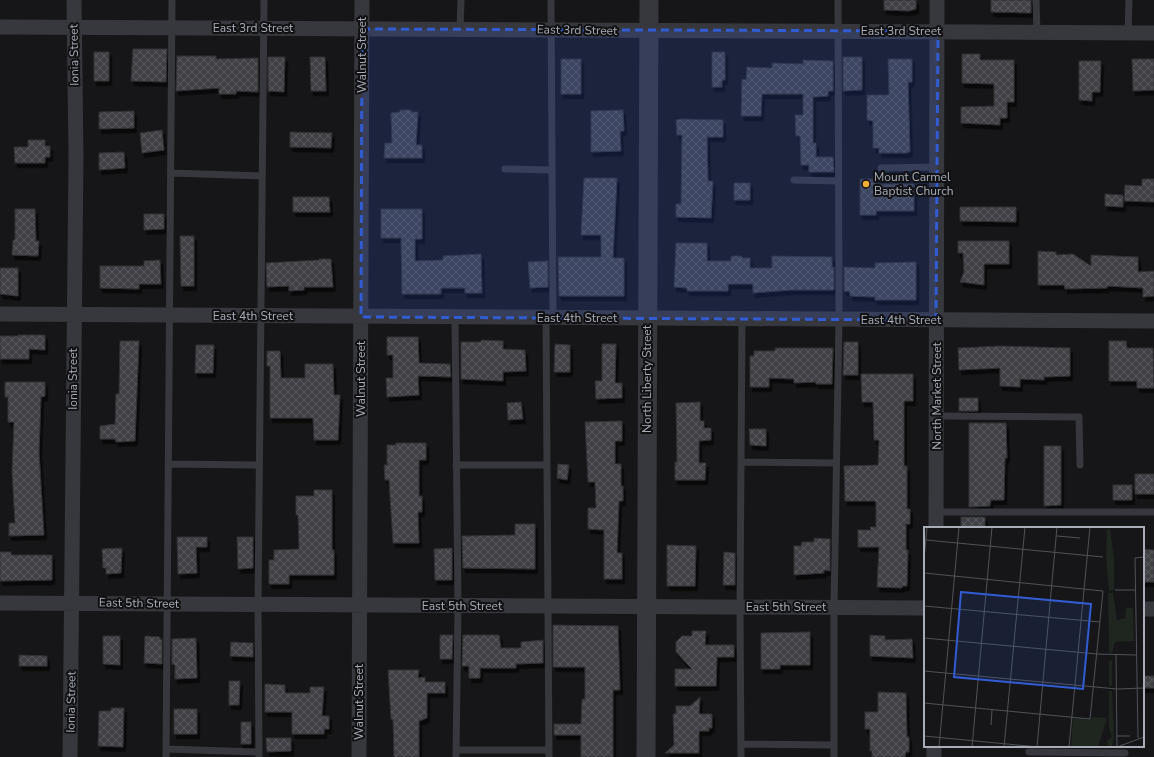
<svg xmlns="http://www.w3.org/2000/svg" width="1154" height="757" viewBox="0 0 1154 757" font-family="'Nunito Sans',sans-serif">
  <defs>
    <pattern id="building-cross-hatch" width="8" height="8" patternUnits="userSpaceOnUse"><rect width="8" height="8" fill="#404145"/><path d="M0 0l8 8M0 8l8-8" fill="none" stroke="#595a5e"/></pattern>
    <filter id="shadow"><feDropShadow dx="2.5" dy="4.5" stdDeviation="0" flood-color="#0009"/></filter>
  </defs>
  <rect width="100%" height="100%" fill="#161618"/>
  <path fill="url(#building-cross-hatch)" stroke="#303034" filter="url(#shadow)" d="M884 0H916V9L909 11 884 10Z
    M991 0H1031V13L991 12Z
    M133 49H167L166 82 131 81Z
    M94 52H109V81H94Z
    M712 52H725V80H722V87H712Z
    M962 54H980V60H1014V102H1007V118H1000V125L961 123V107L994 106V84L962 83Z
    M177 56H216V59L258 58V92L236 91V94H219V88L176 91Z
    M268 57H285L284 92 268 91Z
    M310 57H325L326 91H311Z
    M843 57H862V90L843 91Z
    M561 59H581V94H561Z
    M888 59H912V82H908L910 152 906 153H879V148H873V121L867 120V95H889Z
    M1132 59H1154V90L1133 91Z
    M803 60 833 61V91H828V96L813 97V143H816V157H833L834 172H809V165H801L800 136H796L795 115H803V94H762L761 116H741L742 79 746 80 747 67 772 68V63L803 64Z
    M1079 61H1101L1100 92H1092V101L1079 100Z
    M400 110H411V112H418L416 145H422V158H384L385 143H392L391 113 400 112Z
    M623 110 624 131H620L621 151 591 152V111Z
    M134 111V128L99 129V112Z
    M681 119 723 120V137H707L708 181H713L711 218 676 217V204H681L682 135H677L676 120Z
    M162 130 164 150 142 153 140 133Z
    M290 132 332 133 331 148 290 147Z
    M28 140H45V146H50V157H45V163H15L14 147H28Z
    M124 152 125 168 99 170V153Z
    M584 178H617L613 258H624V296H559L558 257H601V235H581Z
    M860 179H876V184H914V211H876V215H860Z
    M1142 179H1154V202L1124 201 1125 185 1142 186Z
    M734 183H750V200H734Z
    M1105 194 1123 195V207L1105 206Z
    M293 197H329L330 212H293Z
    M960 207H1016V222L960 221Z
    M15 209H35L36 241H39L38 256 12 255 13 240H15Z
    M381 209H422V239H415V261L443 260V256L481 254 482 293H465V288H441V294H402L401 238H381Z
    M144 214H164V229L144 230Z
    M180 236H194V286H181Z
    M958 241H1009V264H984V285L960 282 964 272 963 253H958Z
    M676 243H707V261H731V256H742V258H750V268H772V256L832 257V267H834V290H791L753 293V284H728V291H687V288L674 287Z
    M1038 251 1056 252V255L1073 254 1091 266V255L1138 257V272L1154 271V296L1143 297V288L1107 286V288L1065 289 1064 285H1038Z
    M319 259H331L333 287H304V290L289 291V286L267 287 266 263 319 260Z
    M160 260 161 284H139V289L100 288V266H144V261Z
    M548 261V287L530 288 528 262Z
    M916 262V300H875V297L850 296V292L844 291V267L875 268V263Z
    M0 268H18V296L0 294Z
    M18 335H45V350L29 349V359H0V336H18Z
    M387 337H418L419 363 450 364 451 377 418 376 419 395 387 397 386 378H393V355H387Z
    M481 340 503 341V349L525 350 526 371 503 372V381L461 379V342H481Z
    M120 341H139L135 441 116 442 115 439H100V426L115 424 116 394H119Z
    M1109 341H1126L1127 348H1153L1154 388H1137V381H1109Z
    M844 342H858V375H843Z
    M555 344 570 345V372H554Z
    M602 344H616L615 383H622V398L596 399 595 381H602Z
    M196 345H214L213 373H195Z
    M1000 346 1070 348V376L1044 377V380L1020 379V387L1000 386V368L959 370 958 348Z
    M775 348H833L832 384H816V382L794 383V379L769 378V387H750V356H754V351H775Z
    M267 351H280L281 378H305V364H333L334 395H340L338 440H314L313 418H270V366H267Z
    M861 374H913V401H904V466H907V509H910V524H906V550H908L907 586H902V588L877 587 879 547H858V530H871L870 527H876V503L875 501H845L844 466 878 465 879 440H874L873 402H862Z
    M5 382H45V396L41 397 39 452 44 535 9 536V523H15L12 472 14 422H8V397H5Z
    M959 398H978V411H959Z
    M521 402 523 419 508 420 507 403Z
    M700 402V421H704V428H711V440L699 441V463H706L705 480H675V462H677L676 403Z
    M622 421V441H615V464H621V486H623V501H619L617 553H622V579H604V530L588 529V508H596L595 482H588L585 422Z
    M969 423H1006L1007 458H1005L1004 500H991L990 506 969 507Z
    M749 429H766V446L750 445Z
    M396 443H426V460H419V496H422V512H418L419 543H393L389 480H385L384 465H387V445H396Z
    M1044 446H1061V505L1044 506Z
    M558 464 569 465 567 480 557 478Z
    M1135 474H1154V494H1135Z
    M1113 485H1132V500H1113Z
    M314 490H332V550H334V575H289V584H269V560H274V550L299 549 298 515H296V496H314Z
    M961 517H985V528H961Z
    M515 524H535V569L463 568 462 536 515 535Z
    M177 537H207V547H196L197 573 178 574Z
    M237 537H253V568L238 569Z
    M814 538 830 539V571L824 570V573L794 575V546H801L802 542H814Z
    M667 545 696 546 695 586H667Z
    M122 548 121 573 106 574V568H103L102 549Z
    M452 548V580H435L434 549Z
    M1143 549 1154 550V582H1143Z
    M0 552H11V555H52V580L0 581Z
    M724 552 735 553V585H723Z
    M553 625 618 626 620 690H613V757H581V735H554V724H581L582 699H585V667H553Z
    M692 631H706L705 645H734V657H717L716 686H675V669H692L676 652V642L682 636H692Z
    M810 632V665H780V669H761V633Z
    M440 635H453L452 659H440Z
    M463 635H499L501 648H521V642L543 640V663L516 664V668H480V678H469V666H462Z
    M870 635 885 636V640L912 639 913 658 870 656Z
    M103 636H120V665L103 664Z
    M145 636 160 637V640L162 639V664L144 663Z
    M196 638 197 678 175 679V665L172 664V639Z
    M231 642 253 643V657L230 656Z
    M19 655 47 656V666H19Z
    M388 670H419L418 678 425 677V682H445V693H427V718L419 721V757H394L393 720 391 719Z
    M1143 676H1154V688H1143Z
    M229 681H240L239 705H229Z
    M265 684 285 685V693H310V687H324L322 716H329V729H324V734H292V712H265Z
    M878 692 906 693 907 737H909V752H906L905 757H872V751H870V729H865V712H878Z
    M700 697 699 714H712V728H709V731H699V753H665L674 745 673 714H676V706H690Z
    M111 708H124L123 747 98 746 99 711H111Z
    M174 709H197V734H174Z
    M241 722H251V744H241Z
    M266 738H291V751L267 752Z"/>
  <g fill="none" stroke-linecap="round" stroke-linejoin="round">
    <path stroke="#37383d" stroke-width="7" d="M551 0 553 317
      M1036 0 1037 32
      M460 29 461 0
      M1128 33 1129 0
      M881 168 937 167
      M505 169 552 170
      M171 173 262 176
      M794 180 838 181
      M455 317 458 606 456 757
      M546 317 549 757
      M937 416 1079 417 1080 465
      M741 462 836 463
      M169 464 259 465
      M456 465H547
      M937 512H1154
      M741 744 834 745
      M166 749 259 752
      M456 750H549
      M1029 752 1125 753
      M166 757 172 0
      M259 757 258 604 264 0
      M741 757 740 607 742 319
      M834 757V608L839 319 838 0"/>
    <path stroke="#37383d" stroke-width="15" d="M0 27 1154 33
      M0 314 1154 321
      M936 528 937 0
      M0 603 925 608
      M1143 609H1154
      M70 757 76 157 74 0
      M359 757 362 0
      M934 757V746"/>
    <path stroke="#37383d" stroke-width="19" d="M646 757 649 0"/>
  </g>
  <path fill="#325cd3" fill-opacity="0.2" stroke="#325cd3" stroke-width="3" stroke-dasharray="8 5" stroke-linejoin="round" d="M362 29 938 31 936 320 361 317Z"/>
  <circle fill="#f2b134" stroke="#111113" stroke-width="1.5" cx="866" cy="184" r="4"/>
  <g text-anchor="middle" stroke-width="4" stroke-linejoin="round" paint-order="stroke">
    <g font-size="12" fill="#a8adb8" stroke="#111113">
      <text x="253" y="32">East 3rd Street</text>
      <text transform="translate(577 30) rotate(1)" y="4">East 3rd Street</text>
      <text x="901" y="35">East 3rd Street</text>
      <text transform="translate(74 55) rotate(-91)" y="4">Ionia Street</text>
      <text transform="translate(362 55) rotate(-90)" y="4">Walnut Street</text>
      <text x="253" y="320">East 4th Street</text>
      <text x="577" y="322">East 4th Street</text>
      <text x="901" y="324">East 4th Street</text>
      <text transform="translate(73 379) rotate(-90)" y="4">Ionia Street</text>
      <text transform="translate(361 379) rotate(-90)" y="4">Walnut Street</text>
      <text transform="translate(647 379) rotate(-90)" y="4">North Liberty Street</text>
      <text transform="translate(937 396) rotate(-90)" y="4">North Market Street</text>
      <text transform="translate(139 603) rotate(1)" y="4">East 5th Street</text>
      <text x="462" y="610">East 5th Street</text>
      <text x="786" y="611">East 5th Street</text>
      <text transform="translate(71 702) rotate(-89)" y="4">Ionia Street</text>
      <text transform="translate(359 702) rotate(-90)" y="4">Walnut Street</text>
    </g>
    <g font-size="12" fill="#a8adb8" stroke="#111113" text-anchor="start">
      <text x="874" y="181">Mount Carmel<tspan x="874" dy="14">Baptist Church</tspan></text>
    </g>
  </g>
  <g transform="translate(924 527)">
    <rect width="220" height="220" fill="#161618"/>
    <path d="M186 2 190 32V63H185L182 32 183 3ZM184 66H189L193 93 201 91 202 81H209L210 114 191 115 188 126H185ZM188 133V159L185 158V134ZM185 164H188L190 212 188 219 184 220 183 214 188 210 185 201Z" fill="#1e261f"/>
    <path d="M169 190 183 191 174 220H147L149 191 166 193Z" fill="#1e261f"/>
    <path fill="none" stroke="#505258" stroke-width="1" d="M133 9 156 11M2 13 179 30M0 33 3 0M0 46 179 64 166 192 0 176M191 63H211M0 79 176 95M0 111 173 127 212 128M192 128 193 220 220 210M0 144 193 162 220 161M67 198 68 183M0 209 114 220M193 209H206M214 211 211 31 220 30M15 220 35 0M48 220 68 0M80 220 101 0M113 220 133 0M145 220 166 0"/>
    <path fill="#325cd3" fill-opacity="0.15" stroke="#325cd3" stroke-width="2" d="M37 65 167 77 159 162 30 150Z"/>
    <rect width="220" height="220" fill="none" stroke="#a8adb8" stroke-width="2"/>
  </g>
</svg>
